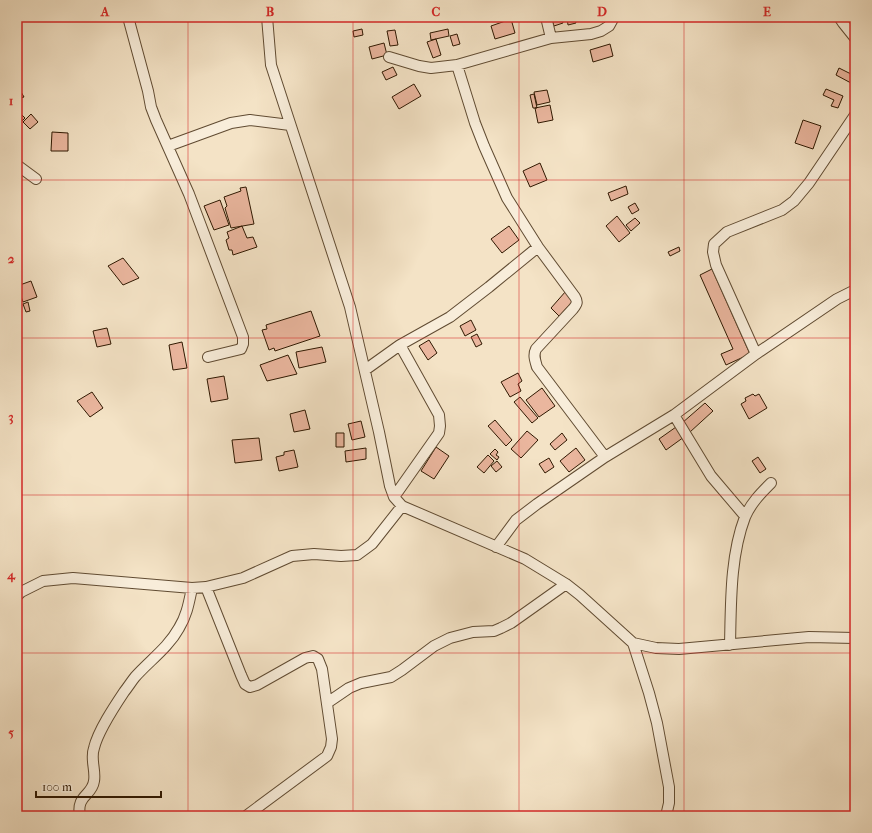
<svg xmlns="http://www.w3.org/2000/svg" width="872" height="833" viewBox="0 0 872 833" font-family="'IM FELL French Canon',serif">
  <rect width="100%" height="100%" fill="#f4e3c6"/>
  <filter id="stains"><feTurbulence type="fractalNoise" baseFrequency=".005" numOctaves="4"/><feColorMatrix values="0 0 0 0 .2 0 0 0 0 .09 0 0 0 0 .02 0 0 0 .5 -.17"/></filter>
  <radialGradient id="worn" r=".72"><stop offset=".6" stop-color="#630" stop-opacity="0"/><stop offset="1" stop-color="#630" stop-opacity=".3"/></radialGradient>
  <path fill="#eab69e" stroke="#2f1801" d="M551 17H561L563 23 554 26Z
    M574 17 576 23 568 25 567 18Z
    M511 19 515 33 495 39 491 26Z
    M362 29 363 35 354 37 353 31Z
    M448 29 449 36 431 40 430 33Z
    M395 30 398 45 390 46 387 31Z
    M457 34 460 44 453 46 450 36Z
    M436 39 441 55 433 58 427 42Z
    M384 43 387 55 372 59 369 47Z
    M610 44 613 56 593 62 590 50Z
    M393 67 397 75 386 80 382 72Z
    M839 68 855 76 851 83 836 75Z
    M414 84 421 96 399 109 392 97Z
    M17 85 24 97 17 99Z
    M826 89 843 96 838 108 831 106 834 100 823 95Z
    M547 90 550 102 537 105 534 92Z
    M534 94 537 108H533L530 95Z
    M550 105 553 120 538 123 535 108Z
    M18 111 25 118 17 126V112Z
    M31 114 38 122 30 129 23 122Z
    M803 120 821 126 813 149 795 143Z
    M52 132 68 133V151H51Z
    M540 163 547 180 530 187 523 171Z
    M626 186 628 194 611 201 608 193Z
    M246 187 254 224 231 228 225 208 227 206 224 197 241 191 240 188Z
    M220 200 229 225 214 230 204 206Z
    M635 203 639 210 632 214 628 207Z
    M617 216 630 233 619 242 606 226Z
    M635 218 640 223 631 231 626 225Z
    M242 226 247 238 253 237 257 247 233 255 232 250H229L226 240 229 238 227 232Z
    M509 226 519 240 502 253 491 239Z
    M679 247 680 251 670 256 668 252Z
    M123 258 139 278 123 285 108 266Z
    M712 269 750 354 726 365 721 354 733 349 700 275Z
    M31 281 37 297 23 302 17 286Z
    M566 291 575 299 559 316 551 308Z
    M28 302 30 311 26 312 23 304Z
    M311 311 320 336 275 351 274 348 269 350 262 330 267 329 266 325Z
    M471 320 476 330 465 336 460 326Z
    M107 328 111 344 97 347 93 331Z
    M477 334 482 344 476 347 471 337Z
    M429 340 437 353 428 360 419 346Z
    M182 342 187 368 173 370 169 345Z
    M322 347 326 362 299 368 296 352Z
    M288 355 297 374 267 381 260 365Z
    M518 373 522 381 518 384 521 391 510 397 501 382Z
    M224 376 228 399 211 402 207 379Z
    M542 388 555 406 539 417 526 400Z
    M92 392 103 408 90 417 77 401Z
    M753 394 755 396 759 394 767 408 749 419 741 404 746 401 745 398Z
    M520 397 538 418 532 423 514 402Z
    M705 403 713 411 690 432 682 423Z
    M305 410 310 429 294 432 290 414Z
    M495 420 512 440 506 446 488 426Z
    M361 421 365 437 352 440 348 424Z
    M676 427 684 437 666 450 659 439Z
    M527 431 538 440 521 458 511 449Z
    M336 433H344V447H336Z
    M562 433 567 440 555 450 550 444Z
    M259 438 262 460 235 463 232 440Z
    M436 447 449 456 434 479 421 471Z
    M366 448V459L346 462 345 451Z
    M576 448 585 460 569 472 560 461Z
    M495 449 498 452 496 455 499 457 497 460 490 454Z
    M294 450 298 467 279 471 276 457 284 455V452Z
    M488 455 494 461 484 473 477 467Z
    M758 457 766 469 760 473 752 461Z
    M549 458 554 467 545 473 539 464Z
    M497 461 502 467 496 472 491 466Z"/>
  <g fill="none" stroke-linecap="round" stroke-linejoin="round">
    <defs>
      <path id="minor" d="M128 17 148 91 151 107 156 120 189 194 243 337V344L241 349 208 357
        M267 17 271 65 350 307 379 432 390 486 394 497 402 506 525 559 566 584 580 595 633 643 656 648 679 649 809 637 855 638
        M546 17 551 38
        M839 17 843 23 855 38
        M389 57 419 66 431 68 457 65 551 38 591 34 601 31 609 26 614 17
        M457 65 475 123 484 146 507 198 538 247 575 297C578 302 577 304 573 309L536 349C533 355 535 360 537 367L605 457
        M168 146 231 123 250 120 290 125
        M17 165 36 179
        M756 354 716 265 713 252 714 244 727 232 782 210 794 201 809 183 855 115
        M365 370 400 345 450 317 489 287 538 247
        M674 415 711 476 745 516
        M394 497 439 433 440 426 439 415 400 345
        M496 547 516 520 537 504 605 457 674 415 756 354 837 299 855 290
        M206 587 241 675 245 684 250 687 257 685 305 658 313 656 318 659 322 669 332 739 331 747 327 756 246 816
        M17 596 21 592 43 581 73 578 192 588 206 587 243 578 292 556 314 554 341 556 357 555 372 544 402 506
        M633 643 649 693 657 723 669 787V803L666 816
        M730 645C731 604 730 556 745 517 751 503 761 493 771 483
        M327 703 349 688 361 683 391 677 402 670 434 646 450 638 473 632 494 631 501 628 511 623 566 584
        M80 816C76 795 92 796 94 781 96 770 90 759 94 748 98 731 114 707 124 692 128 687 131 682 135 677 149 661 168 648 179 628 187 615 189 602 192 588"/>
    </defs>
    <use href="#minor" stroke="#604b32" stroke-width="12"/>
    <use href="#minor" stroke="#f8edda" stroke-width="10"/>
  </g>
  <path fill="none" stroke="#d62828" stroke-width="1" stroke-opacity="0.55" d="M188 17V816M353 17V816M519 17V816M684 17V816M17 180H855M17 338H855M17 495H855M17 653H855"/>
  <rect width="872" height="833" fill="none" stroke="#f4e3c6" stroke-width="44"/>
  <path d="M36 791v6h125v-6" fill="none" stroke="#2f1801" stroke-width="2"/>
  <text x="42" y="791" font-size="12" fill="#2f1801" stroke="#f8edda" stroke-width="3" paint-order="stroke">100 m</text>
  <rect x="22" y="22" width="828" height="789" fill="none" stroke="#d62828" stroke-width="1.5"/>
  <g font-size="13" text-anchor="middle" font-weight="bold" fill="#d62828">
    <text x="105" y="16">A</text>
    <text x="270" y="16">B</text>
    <text x="436" y="16">C</text>
    <text x="602" y="16">D</text>
    <text x="767" y="16">E</text>
    <text x="11" y="105">1</text>
    <text x="11" y="263">2</text>
    <text x="11" y="421">3</text>
    <text x="11" y="579">4</text>
    <text x="11" y="737">5</text>
  </g>
  <rect width="100%" height="100%" filter="url(#stains)"/>
  <rect width="100%" height="100%" fill="url(#worn)"/>
</svg>
